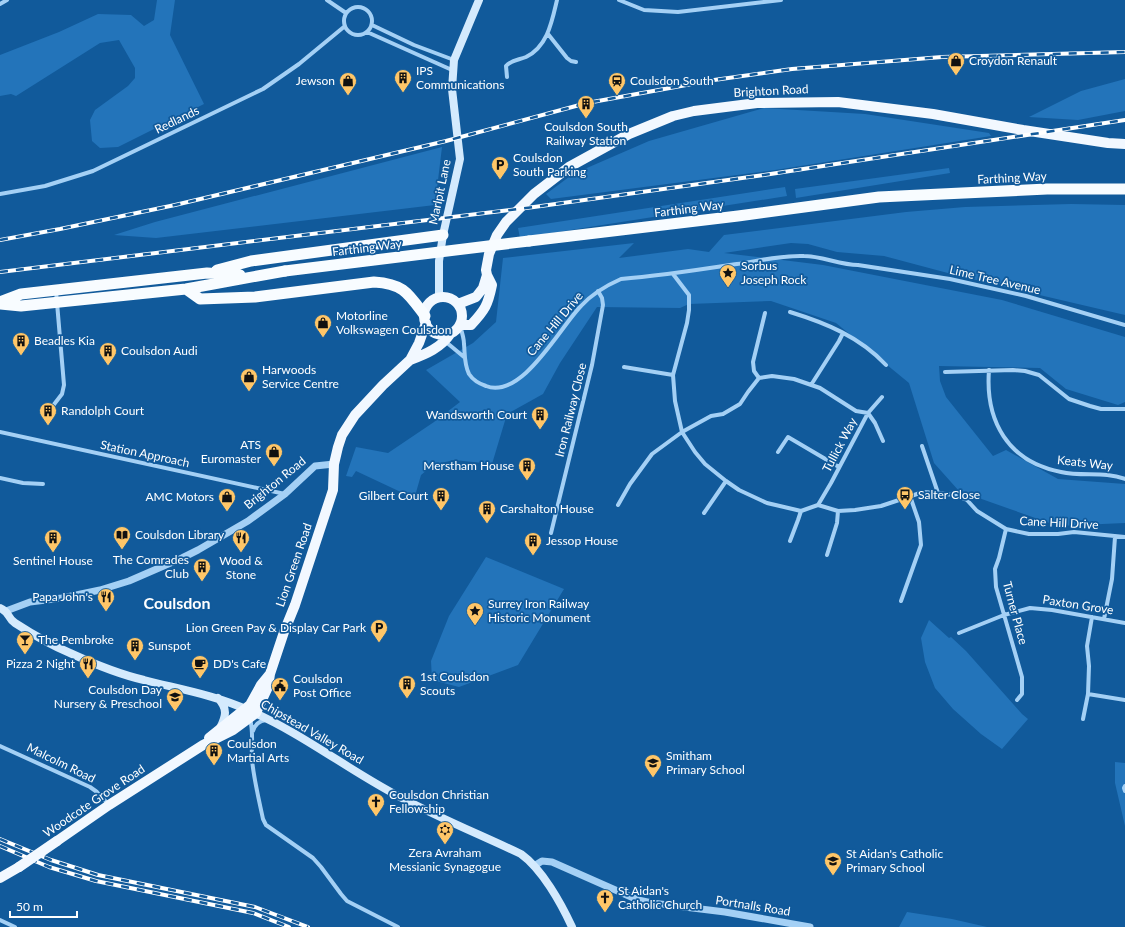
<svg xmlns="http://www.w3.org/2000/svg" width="1125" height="927" viewBox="0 0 1125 927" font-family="Lato,sans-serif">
  <rect width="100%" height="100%" fill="#115a9b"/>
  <path fill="#2374ba" d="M157 0H175L170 35 204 104 118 147 100 148 92 141 90 120 95 110 128 86 135 78V68L119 40 100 43 16 96 11 94 0 96V55L59 32 98 14 131 15 144 26 154 20Z
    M1125 79V111L1078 120 1029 117 1081 91Z
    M764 108 865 114 989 133 991 136 775 170 551 199 546 194 573 174 649 141Z
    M442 147 435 205 156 238 114 235 155 222Z
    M949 168 950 173 796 198 795 189Z
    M785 187 787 196 520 238 518 228Z
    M1071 204 1125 205V315L959 276 884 256 837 252 808 244 791 243 724 253 823 265 1002 300 1125 337V402L1118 405 1066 389 1040 368 939 366 940 381 946 397 993 456 1006 450 1058 479 1125 484V523L1058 526 959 491 934 463 909 383 836 323 771 301 689 304 680 308 597 307 560 363 543 394 507 414 492 464 454 460 433 465 421 475 415 496 405 494 356 471 352 477 346 476 356 447 388 453 434 422 460 402 426 370 473 343 496 322 503 258 634 243 619 258 688 249 709 252 724 235 906 212 965 207Z
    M486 557 564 589 518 665 459 687 432 680 431 661 449 616Z
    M929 620 949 638 951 637 966 651 1022 714 1028 719 1002 749 981 734 953 709 935 688 925 662 921 638Z
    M1115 762 1125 763V826L1115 783Z
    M907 912 952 919 987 927H899Z"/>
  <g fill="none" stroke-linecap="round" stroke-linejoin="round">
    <path stroke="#a4d0f5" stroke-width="4" d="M327 0 346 13
      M619 0 644 10 678 12 781 0
      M0 4 7 0
      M344 21a14 14 0 1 1 28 0a14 14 0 1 1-28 0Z
      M372 25 414 45 454 60
      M367 32 452 70
      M548 34 567 58 571 61 576 62
      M507 77 506 66C511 60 519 60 526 57 548 46 552 21 557 0
      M0 194 45 186 93 171 263 89 299 64 345 26
      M673 274 689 295V310L687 323 673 375 675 401 682 432 695 452 705 464 726 481 739 490 767 503 801 511 818 505 838 511 855 510 881 506 923 492 938 493 954 495 967 500 977 511 1006 529 1029 534H1058L1074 532 1125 537
      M790 312C826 323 860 337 886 365
      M460 326C462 332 464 338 464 344 465 354 464 364 469 374 473 380 480 384 486 386 522 400 560 327 581 306 592 294 605 286 621 279 660 276 698 270 737 264 758 261 782 255 804 256 822 256 840 265 858 265L950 279 1026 296 1125 325
      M434 332 464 357
      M624 367 673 375
      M989 370C985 421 1008 462 1061 472 1083 477 1104 471 1125 479
      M945 372 1013 370 1025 371 1039 375 1069 399 1090 406 1101 409H1125
      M759 378 754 371 753 362 765 313
      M811 385 839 341 843 333
      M882 397 868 413 875 423 883 441
      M52 407 62 394 64 385 56 291
      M0 432 285 494
      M922 446 938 493
      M778 452 788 437 839 467
      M0 478 23 483 43 484
      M618 505 630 484 652 454 682 432 711 416 723 414 740 404 748 392 759 378 772 376 794 379 820 388 856 411 868 413 831 483 818 505
      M704 513 726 481
      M1006 529 999 558 995 569 996 587 1022 677V694L1017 700
      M551 533 592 365 603 305 602 298 598 291
      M790 541 798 520 801 511
      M827 555 837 523 838 511
      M901 601 921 545 919 522 910 496
      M1104 619 1112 579 1115 537
      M959 633 1004 615 1030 608 1052 610 1125 623
      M1088 694 1125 700
      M250 719C254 733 251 746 252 760 254 780 259 800 263 819L266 825 313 858 321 867 341 894 347 901 398 927
      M1083 719 1088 694 1089 666 1087 646 1092 617
      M253 731C255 724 259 721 266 720
      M0 746 90 787 97 792 109 805
      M1125 786 1124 788 1125 791
      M0 920 15 927"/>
    <path stroke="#a4d0f5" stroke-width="7" d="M6 611 30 602 62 598 100 590 129 581 182 558 198 550 248 521 285 494 315 466 334 464
      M534 866 542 861 552 862 638 900 652 903 725 912 810 927"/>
    <path stroke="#d4eafd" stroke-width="8" d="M439 298V261L443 235 460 159 452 89 454 60 479 0
      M0 608C10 612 7 618 15 623 32 634 51 645 70 653 94 664 118 674 144 680 179 689 215 695 248 710 302 733 348 770 400 797 439 818 481 835 521 854 542 869 561 903 572 927
      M218 698C228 709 226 716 220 728"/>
    <path stroke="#f2f8ff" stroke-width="10" d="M424 316a19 19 0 1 1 38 0a19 19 0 1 1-38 0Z
      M458 304 476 297 483 288 487 275 486 270 489 254 497 235 506 222 534 194 569 167 629 134 673 116 694 111 757 103 838 102 933 114 1023 130 1108 143 1125 144
      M460 325H471C485 310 488 305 492 285L487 275
      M410 360C426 354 441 348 451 333
      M209 738 250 705 261 685 270 674
      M57 841 109 805 203 745 233 730 256 713 268 687 270 674 284 632 295 605 333 490 334 464 338 447 342 435 355 415 383 385 410 360 419 343 426 323
      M0 878 19 867"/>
    <path stroke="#f8fcff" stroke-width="11" d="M529 241 738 216 879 197 1047 189H1125
      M217 270 251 261 443 235
      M186 289 200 299 255 297 374 282C404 284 408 293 425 316
      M0 302 21 294 207 273 240 275
      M0 304 21 306 186 289 285 271"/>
    <defs>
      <path id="rail" d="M0 240 60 229 175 205 446 141 587 103 714 80 792 69 942 57 1125 52
        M0 272 534 207 764 175 1125 120
        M0 839 51 860 98 875 255 907 308 927
        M0 846 49 867 96 881 253 913 289 927"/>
    </defs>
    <use href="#rail" stroke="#fff" stroke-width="4"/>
    <use href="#rail" stroke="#115a9b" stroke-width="2.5" stroke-dasharray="8" stroke-linecap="butt"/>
    <path stroke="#f2f8ff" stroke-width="10" d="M19 867 57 841"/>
    <path stroke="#f8fcff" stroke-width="11" d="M285 271 529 241"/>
  </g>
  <defs>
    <symbol id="shop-pin" viewBox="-11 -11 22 30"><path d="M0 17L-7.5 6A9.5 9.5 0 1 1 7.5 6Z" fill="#ffc668" stroke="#115a9b"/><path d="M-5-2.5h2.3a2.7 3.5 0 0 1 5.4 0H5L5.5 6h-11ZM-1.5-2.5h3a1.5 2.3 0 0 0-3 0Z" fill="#111"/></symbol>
    <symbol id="building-pin" viewBox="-11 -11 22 30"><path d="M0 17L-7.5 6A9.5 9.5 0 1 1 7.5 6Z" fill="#ffc668" stroke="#115a9b"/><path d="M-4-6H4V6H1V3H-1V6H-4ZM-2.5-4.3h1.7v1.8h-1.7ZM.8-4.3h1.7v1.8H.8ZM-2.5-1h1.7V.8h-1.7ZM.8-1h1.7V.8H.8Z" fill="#111"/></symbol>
    <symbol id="station-pin" viewBox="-11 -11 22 30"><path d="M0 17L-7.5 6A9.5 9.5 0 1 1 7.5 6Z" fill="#ffc668" stroke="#115a9b"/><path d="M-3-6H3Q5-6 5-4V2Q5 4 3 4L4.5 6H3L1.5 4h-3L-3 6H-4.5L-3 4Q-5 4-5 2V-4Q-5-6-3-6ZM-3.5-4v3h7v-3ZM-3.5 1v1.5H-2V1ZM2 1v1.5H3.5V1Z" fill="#111"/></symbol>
    <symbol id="parking-pin" viewBox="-11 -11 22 30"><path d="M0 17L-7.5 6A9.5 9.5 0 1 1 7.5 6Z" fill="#ffc668" stroke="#115a9b"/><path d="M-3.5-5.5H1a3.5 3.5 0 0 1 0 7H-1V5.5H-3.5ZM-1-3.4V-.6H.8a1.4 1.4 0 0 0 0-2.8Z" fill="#111"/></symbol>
    <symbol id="sight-pin" viewBox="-11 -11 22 30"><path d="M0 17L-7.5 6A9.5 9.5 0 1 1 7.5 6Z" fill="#ffc668" stroke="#115a9b"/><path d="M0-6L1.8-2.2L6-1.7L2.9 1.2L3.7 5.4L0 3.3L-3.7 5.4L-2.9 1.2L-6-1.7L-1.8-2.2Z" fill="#111"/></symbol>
    <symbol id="bus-pin" viewBox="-11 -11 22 30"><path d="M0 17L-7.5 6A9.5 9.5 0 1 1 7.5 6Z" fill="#ffc668" stroke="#115a9b"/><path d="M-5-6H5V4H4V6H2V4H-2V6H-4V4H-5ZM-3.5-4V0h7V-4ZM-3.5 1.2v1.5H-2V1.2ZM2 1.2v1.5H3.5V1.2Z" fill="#111"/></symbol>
    <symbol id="library-pin" viewBox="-11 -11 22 30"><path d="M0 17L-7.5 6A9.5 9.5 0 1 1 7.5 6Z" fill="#ffc668" stroke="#115a9b"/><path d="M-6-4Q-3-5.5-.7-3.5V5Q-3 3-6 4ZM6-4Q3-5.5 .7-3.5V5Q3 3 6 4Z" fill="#111"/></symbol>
    <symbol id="restaurant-pin" viewBox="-11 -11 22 30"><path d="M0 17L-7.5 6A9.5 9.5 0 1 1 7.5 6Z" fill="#ffc668" stroke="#115a9b"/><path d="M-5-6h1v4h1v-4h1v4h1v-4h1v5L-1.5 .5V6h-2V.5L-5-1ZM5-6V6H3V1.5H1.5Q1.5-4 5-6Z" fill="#111"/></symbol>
    <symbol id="bar-pin" viewBox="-11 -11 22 30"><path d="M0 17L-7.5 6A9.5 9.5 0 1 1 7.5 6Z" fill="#ffc668" stroke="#115a9b"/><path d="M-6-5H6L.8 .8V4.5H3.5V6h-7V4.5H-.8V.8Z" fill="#111"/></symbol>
    <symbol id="cafe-pin" viewBox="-11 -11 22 30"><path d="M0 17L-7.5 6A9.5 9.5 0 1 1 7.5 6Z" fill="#ffc668" stroke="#115a9b"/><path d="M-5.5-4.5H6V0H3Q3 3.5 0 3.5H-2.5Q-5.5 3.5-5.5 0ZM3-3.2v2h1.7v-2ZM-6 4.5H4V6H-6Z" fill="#111"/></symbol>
    <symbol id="civic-pin" viewBox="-11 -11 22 30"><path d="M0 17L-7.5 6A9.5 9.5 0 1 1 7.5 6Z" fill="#ffc668" stroke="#115a9b"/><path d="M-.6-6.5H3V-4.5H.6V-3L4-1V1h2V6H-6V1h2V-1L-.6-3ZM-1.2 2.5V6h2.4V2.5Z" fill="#111"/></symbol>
    <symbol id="school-pin" viewBox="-11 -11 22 30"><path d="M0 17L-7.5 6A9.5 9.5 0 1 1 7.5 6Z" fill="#ffc668" stroke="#115a9b"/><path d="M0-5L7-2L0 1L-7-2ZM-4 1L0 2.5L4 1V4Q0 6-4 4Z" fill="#111"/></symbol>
    <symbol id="church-pin" viewBox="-11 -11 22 30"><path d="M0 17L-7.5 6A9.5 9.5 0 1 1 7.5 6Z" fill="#ffc668" stroke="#115a9b"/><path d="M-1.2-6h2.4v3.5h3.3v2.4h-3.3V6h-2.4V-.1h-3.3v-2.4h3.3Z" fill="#111"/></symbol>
    <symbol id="synagogue-pin" viewBox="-11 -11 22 30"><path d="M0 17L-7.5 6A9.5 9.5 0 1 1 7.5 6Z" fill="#ffc668" stroke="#115a9b"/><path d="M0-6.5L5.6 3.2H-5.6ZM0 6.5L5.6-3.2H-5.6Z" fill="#111"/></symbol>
  </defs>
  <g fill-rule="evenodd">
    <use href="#shop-pin" x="946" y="51" width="20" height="27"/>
    <use href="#building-pin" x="393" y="68" width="20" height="27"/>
    <use href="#shop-pin" x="338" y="71" width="20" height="27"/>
    <use href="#station-pin" x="607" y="71" width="20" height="27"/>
    <use href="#building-pin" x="576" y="94" width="20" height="27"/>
    <use href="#parking-pin" x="490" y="155" width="20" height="27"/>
    <use href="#sight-pin" x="718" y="263" width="20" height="27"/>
    <use href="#shop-pin" x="313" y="313" width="20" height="27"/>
    <use href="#building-pin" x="11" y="331" width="20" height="27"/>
    <use href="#building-pin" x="98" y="341" width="20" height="27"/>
    <use href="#shop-pin" x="239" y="367" width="20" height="27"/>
    <use href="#building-pin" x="38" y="401" width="20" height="27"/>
    <use href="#building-pin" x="530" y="405" width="20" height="27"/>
    <use href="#shop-pin" x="264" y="442" width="20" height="27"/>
    <use href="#building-pin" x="517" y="456" width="20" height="27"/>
    <use href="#bus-pin" x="895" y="485" width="20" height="27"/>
    <use href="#building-pin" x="431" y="486" width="20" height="27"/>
    <use href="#shop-pin" x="217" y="487" width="20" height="27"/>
    <use href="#building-pin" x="477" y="499" width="20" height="27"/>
    <use href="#library-pin" x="112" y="525" width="20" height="27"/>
    <use href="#building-pin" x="43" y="528" width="20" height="27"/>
    <use href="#restaurant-pin" x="231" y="528" width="20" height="27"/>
    <use href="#building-pin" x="523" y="531" width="20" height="27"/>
    <use href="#building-pin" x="192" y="557" width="20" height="27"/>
    <use href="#restaurant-pin" x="96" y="587" width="20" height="27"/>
    <use href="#sight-pin" x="465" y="601" width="20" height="27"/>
    <use href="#parking-pin" x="369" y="618" width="20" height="27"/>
    <use href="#bar-pin" x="15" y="630" width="20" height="27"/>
    <use href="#building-pin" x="125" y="636" width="20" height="27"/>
    <use href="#restaurant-pin" x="78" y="654" width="20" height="27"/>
    <use href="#cafe-pin" x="190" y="654" width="20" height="27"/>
    <use href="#building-pin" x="397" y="674" width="20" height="27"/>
    <use href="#civic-pin" x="270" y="676" width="20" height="27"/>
    <use href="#school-pin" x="165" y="687" width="20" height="27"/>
    <use href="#building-pin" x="204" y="741" width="20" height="27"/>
    <use href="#school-pin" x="643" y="753" width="20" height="27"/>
    <use href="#church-pin" x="366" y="792" width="20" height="27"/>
    <use href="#synagogue-pin" x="435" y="820" width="20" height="27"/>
    <use href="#school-pin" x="823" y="851" width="20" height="27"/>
    <use href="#church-pin" x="595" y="888" width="20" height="27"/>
  </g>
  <g text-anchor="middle" stroke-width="3.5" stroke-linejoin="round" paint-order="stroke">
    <g font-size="12" fill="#fff" stroke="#115a9b" text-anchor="start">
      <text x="969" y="65">Croydon Renault</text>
      <text x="416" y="75">IPS<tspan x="416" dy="14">Communications</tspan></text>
      <text x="335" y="85" text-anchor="end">Jewson</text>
      <text x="630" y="85">Coulsdon South</text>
      <text x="586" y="131" text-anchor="middle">Coulsdon South<tspan x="586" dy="14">Railway Station</tspan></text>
      <text x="513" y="162">Coulsdon<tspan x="513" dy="14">South Parking</tspan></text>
      <text x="741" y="270">Sorbus<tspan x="741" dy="14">Joseph Rock</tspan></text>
      <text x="336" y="320">Motorline<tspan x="336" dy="14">Volkswagen Coulsdon</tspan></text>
      <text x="34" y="345">Beadles Kia</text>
      <text x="121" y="355">Coulsdon Audi</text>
      <text x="262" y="374">Harwoods<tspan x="262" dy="14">Service Centre</tspan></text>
      <text x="61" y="415">Randolph Court</text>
      <text x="527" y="419" text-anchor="end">Wandsworth Court</text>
      <text x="261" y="449" text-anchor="end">ATS<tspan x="261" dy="14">Euromaster</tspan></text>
      <text x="514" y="470" text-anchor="end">Merstham House</text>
      <text x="918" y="499">Salter Close</text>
      <text x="428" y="500" text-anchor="end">Gilbert Court</text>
      <text x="214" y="501" text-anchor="end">AMC Motors</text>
      <text x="500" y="513">Carshalton House</text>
      <text x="135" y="539">Coulsdon Library</text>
      <text x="546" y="545">Jessop House</text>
      <text x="189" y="564" text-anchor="end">The Comrades<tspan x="189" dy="14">Club</tspan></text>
      <text x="53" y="565" text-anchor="middle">Sentinel House</text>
      <text x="241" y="565" text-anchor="middle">Wood &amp;<tspan x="241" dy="14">Stone</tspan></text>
      <text x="93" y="601" text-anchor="end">Papa John's</text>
      <text x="488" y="608">Surrey Iron Railway<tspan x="488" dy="14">Historic Monument</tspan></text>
      <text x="366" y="632" text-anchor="end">Lion Green Pay &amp; Display Car Park</text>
      <text x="38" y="644">The Pembroke</text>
      <text x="148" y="650">Sunspot</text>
      <text x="75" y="668" text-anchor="end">Pizza 2 Night</text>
      <text x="213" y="668">DD's Cafe</text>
      <text x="420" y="681">1st Coulsdon<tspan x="420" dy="14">Scouts</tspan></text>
      <text x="293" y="683">Coulsdon<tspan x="293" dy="14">Post Office</tspan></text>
      <text x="162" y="694" text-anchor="end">Coulsdon Day<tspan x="162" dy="14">Nursery &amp; Preschool</tspan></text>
      <text x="227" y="748">Coulsdon<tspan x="227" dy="14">Martial Arts</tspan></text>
      <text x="666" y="760">Smitham<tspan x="666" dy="14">Primary School</tspan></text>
      <text x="389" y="799">Coulsdon Christian<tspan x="389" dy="14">Fellowship</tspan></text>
      <text x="445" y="857" text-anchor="middle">Zera Avraham<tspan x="445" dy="14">Messianic Synagogue</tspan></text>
      <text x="846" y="858">St Aidan's Catholic<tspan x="846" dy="14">Primary School</tspan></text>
      <text x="618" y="895">St Aidan's<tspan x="618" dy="14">Catholic Church</tspan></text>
    </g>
    <g font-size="12" fill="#fff" stroke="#115a9b">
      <text transform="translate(771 91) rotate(-3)" y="4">Brighton Road</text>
      <text transform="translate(177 120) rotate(-26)" y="4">Redlands</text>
      <text transform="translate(1012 178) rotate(-3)" y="4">Farthing Way</text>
      <text transform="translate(440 192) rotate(-78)" y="4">Marlpit Lane</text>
      <text transform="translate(689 209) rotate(-7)" y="4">Farthing Way</text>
      <text transform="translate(367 248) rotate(-7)" y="4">Farthing Way</text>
      <text transform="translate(995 280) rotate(13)" y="4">Lime Tree Avenue</text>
      <text transform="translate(555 324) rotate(-50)" y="4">Cane Hill Drive</text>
      <text transform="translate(571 410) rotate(-76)" y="4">Iron Railway Close</text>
      <text transform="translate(840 445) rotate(-62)" y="4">Tullick Way</text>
      <text transform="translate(145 454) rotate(12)" y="4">Station Approach</text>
      <text transform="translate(1085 463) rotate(6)" y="4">Keats Way</text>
      <text transform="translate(275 483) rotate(-39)" y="4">Brighton Road</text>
      <text transform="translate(1059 523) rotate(3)" y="4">Cane Hill Drive</text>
      <text transform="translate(294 565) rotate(-71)" y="4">Lion Green Road</text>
      <text transform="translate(1078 605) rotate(9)" y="4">Paxton Grove</text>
      <text transform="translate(1015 613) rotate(75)" y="4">Turner Place</text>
      <text transform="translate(312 732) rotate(30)" y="4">Chipstead Valley Road</text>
      <text transform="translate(61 763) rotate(26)" y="4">Malcolm Road</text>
      <text transform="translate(94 801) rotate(-34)" y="4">Woodcote Grove Road</text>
      <text transform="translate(753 906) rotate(9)" y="4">Portnalls Road</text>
    </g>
    <g font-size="16" font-weight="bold" fill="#fff" stroke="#115a9b">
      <text x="177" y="609">Coulsdon</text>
    </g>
  </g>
  <path d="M10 911v6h67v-6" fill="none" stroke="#ffffff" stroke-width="2"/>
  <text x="16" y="911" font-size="12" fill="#ffffff" stroke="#115a9b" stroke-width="3" paint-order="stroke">50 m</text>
</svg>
